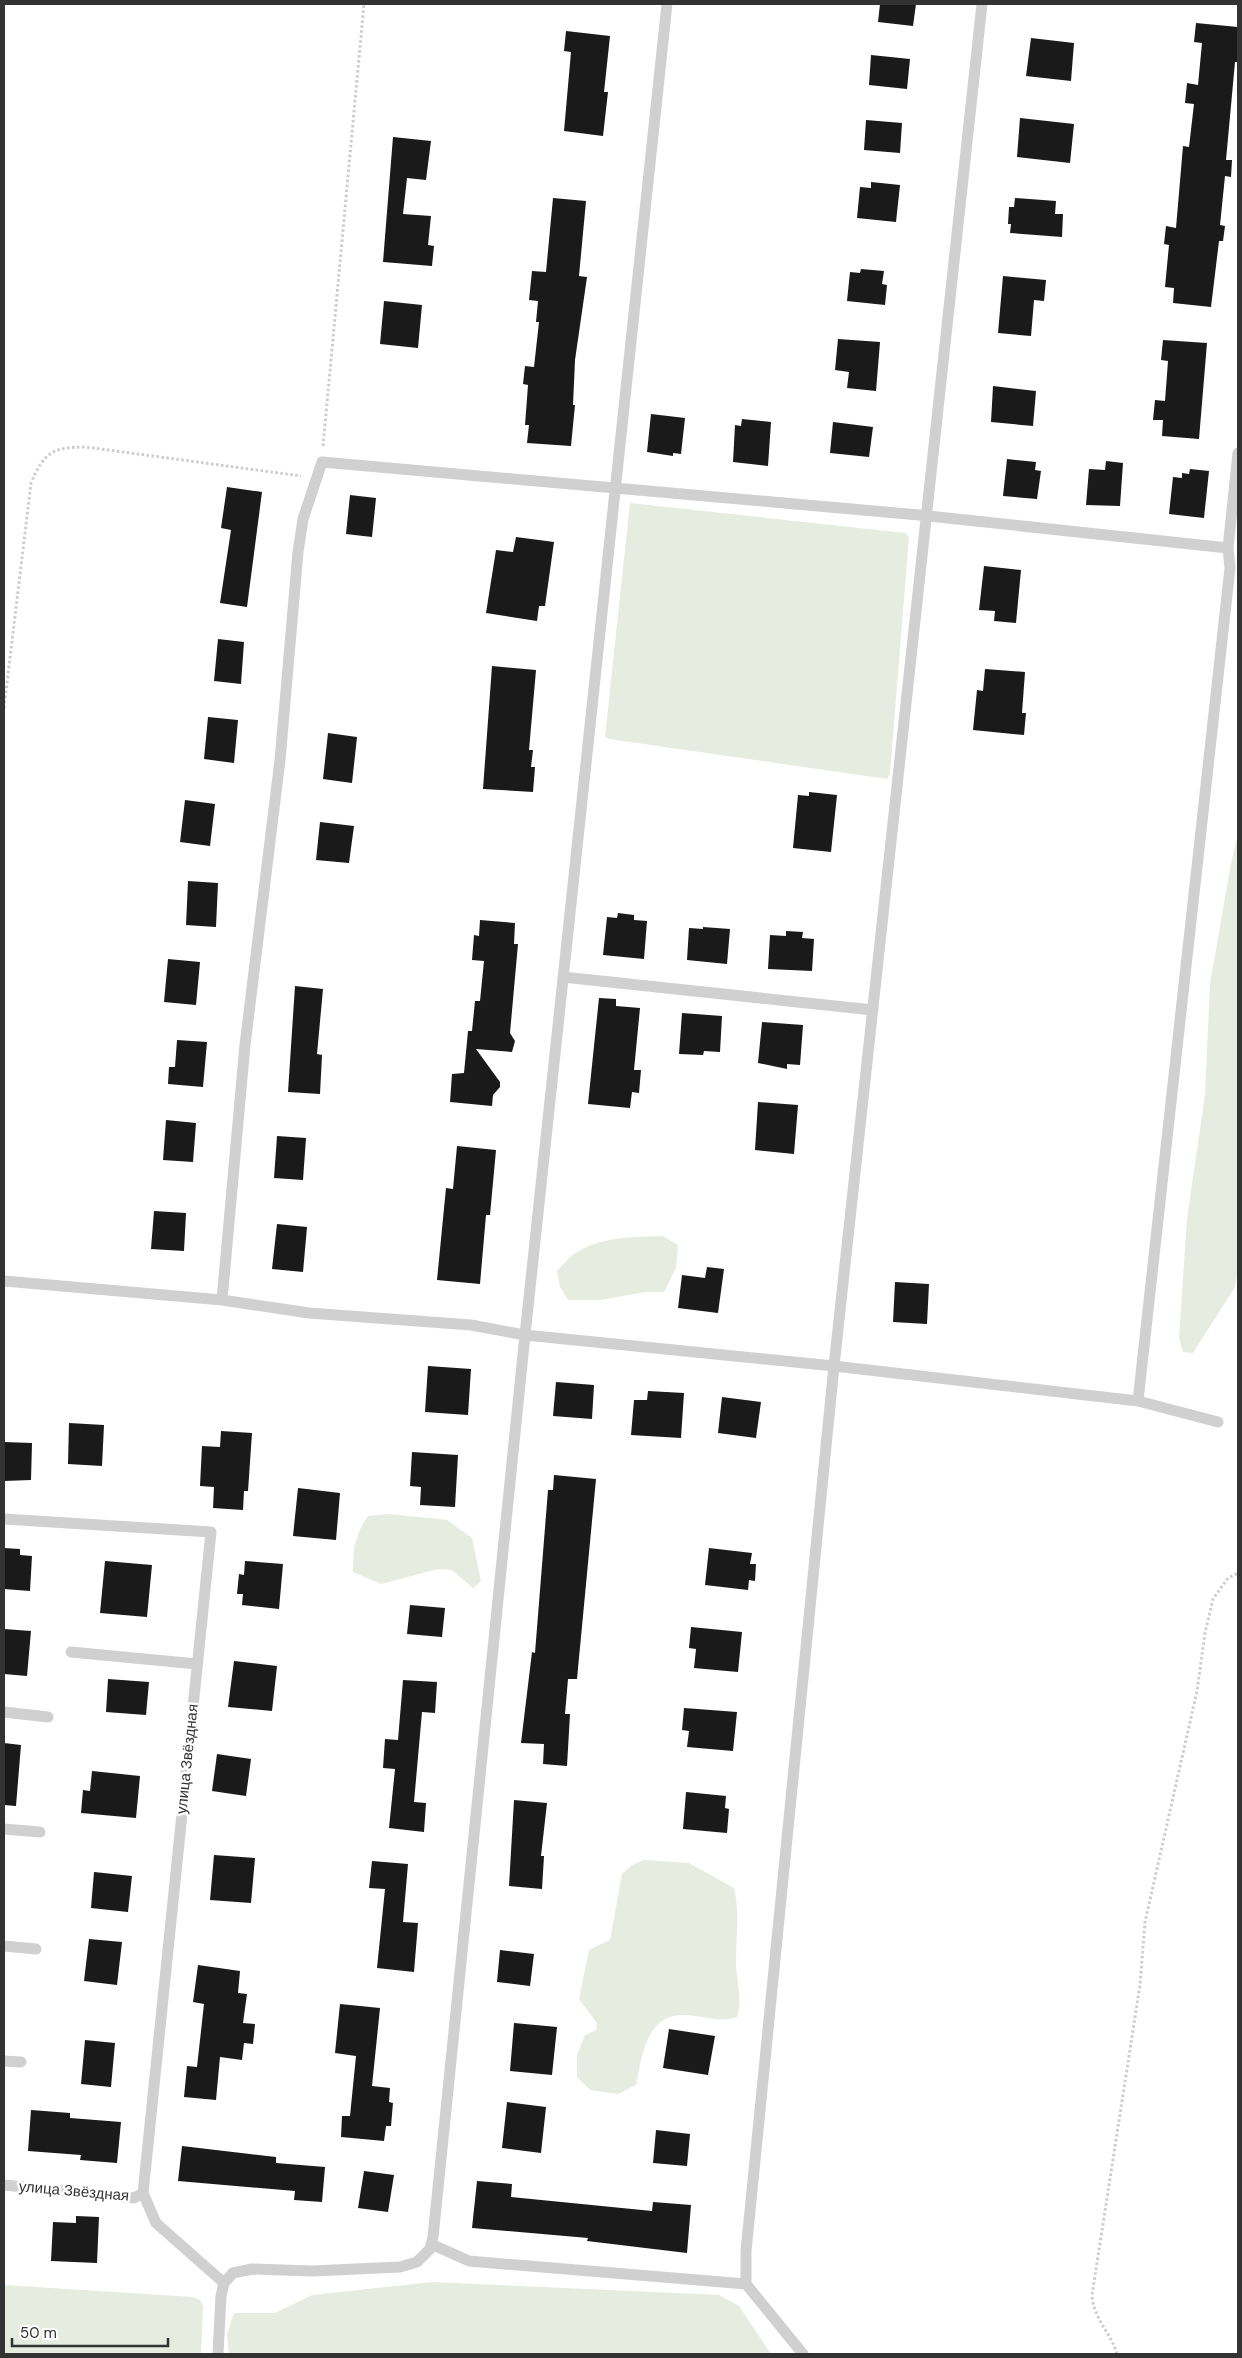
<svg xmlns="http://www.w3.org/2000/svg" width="1242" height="2358" viewBox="0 0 1242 2358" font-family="'DM Sans',sans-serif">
  <rect width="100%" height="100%" fill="#fff"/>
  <path fill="#e6ecdf" d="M630 503 905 533 909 537 890 773 887 779 609 739 605 737Z
    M1238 834V1271L1235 1287 1193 1353 1183 1352 1179 1338 1187 1219 1205 1095 1210 984 1231 863Z
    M663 1236 678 1245 676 1268 664 1292H646L600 1300H568L560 1287 557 1271C562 1266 567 1259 573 1255 598 1236 634 1237 663 1236Z
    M389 1514 447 1520 472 1538 481 1581 473 1588 452 1570 438 1569 381 1584 353 1572C353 1550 355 1534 368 1516Z
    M644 1860 689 1863 734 1888C740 1913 736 1936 736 1962 736 1980 743 1999 737 2017 722 2022 710 2018 695 2016 648 2008 643 2049 636 2085L618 2094 603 2092 590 2090 577 2077V2055L585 2035 596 2030 597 2023 579 1999 589 1950 610 1940 622 1874 632 1865Z
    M432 2282 719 2295 739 2306 771 2354H229L227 2334 234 2313H275L312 2295Z
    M4 2285 193 2297 200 2300 203 2306 201 2354H4Z"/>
  <path fill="#1a1a1a" d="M880 4H916L913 26 878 22Z
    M1196 23 1238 27V52L1237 62H1235L1226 160H1232L1231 177 1225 176 1220 225 1225 226 1223 241H1219L1211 307 1173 303 1174 288 1165 287 1169 245 1164 244 1166 226 1176 228 1183 146 1189 147 1194 104 1185 103 1187 83 1198 85 1202 43 1194 42Z
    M566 31 610 36 604 92H608L603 136 564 131 571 52 564 51Z
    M1031 38 1074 43 1071 81 1026 76Z
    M871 55 910 59 907 89 869 85Z
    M1020 118 1074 124 1070 163 1017 157Z
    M866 120 902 123 900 153 864 150Z
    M393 137 431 141 426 180 407 178 403 214 431 216 428 245 434 246 432 266 383 262Z
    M871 182 900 185 896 222 857 218 860 187 871 188Z
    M553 198 586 201 579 276 587 277 575 360 573 405H575L571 446 527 443 529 425H525L528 385 523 384 525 366 534 367 539 322H536L538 301 529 300 532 271 546 272Z
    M1015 198 1056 201 1055 214H1063L1062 237 1010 233 1011 224H1008L1009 207H1014Z
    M861 269 884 271 882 284 887 285 885 305 847 301 850 272 860 273Z
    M1003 276 1046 280 1044 301 1034 300 1031 336 998 333Z
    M384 301 422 305 418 348 380 344Z
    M838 339 880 342 876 391 847 388 849 372 835 370Z
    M1163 340 1207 343 1199 439 1162 436 1163 420H1153L1155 400 1165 401 1168 361 1161 360Z
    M993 386 1036 391 1033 426 991 422Z
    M651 414 685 418 681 454 673 453V456L647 452Z
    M742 419 771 422 768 466 733 462 735 425 741 426Z
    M833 422 873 427 869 457 830 453Z
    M1007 459 1036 462 1035 470 1041 471 1037 499 1003 496Z
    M1106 461 1123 463 1120 506 1086 505 1089 469 1105 470Z
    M1190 469 1209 471 1204 518 1169 514 1173 477 1182 478V473L1189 474Z
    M227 487 262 492 247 607 220 603 231 530 221 528Z
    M350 495 376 498 372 537 346 534Z
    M516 537 554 542 545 606H539L537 621 486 613 496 550 513 552Z
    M984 566 1021 570 1016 623 994 621 995 611 979 610Z
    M218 639 244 642 241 684 214 681Z
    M492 666 536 670 529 750H533L531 767H535L533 792 483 789Z
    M985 669 1025 672 1022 713H1026L1024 735 973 730 977 690 983 691Z
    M208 717 238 720 234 763 204 759Z
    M328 733 357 737 352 783 323 779Z
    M809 792 837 795 831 852 793 848 798 795 809 796Z
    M185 800 215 804 210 846 180 842Z
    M320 822 354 826 349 863 316 860Z
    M188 881 218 883 216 927 186 925Z
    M618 913 634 915V920L647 921 644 959 603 955 607 917 617 918Z
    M480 920 515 923 514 944H518L510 1033 515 1041 512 1052 476 1049 500 1082V1087L493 1095 492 1106 450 1102 452 1074 464 1073 468 1031H472L475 1001H480L484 961 472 960 474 935 479 936Z
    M703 927 730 929 727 964 687 960 689 928 703 929Z
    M786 931 803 932 802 938 814 939 812 971 768 969 770 935 786 936Z
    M168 959 200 962 196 1005 164 1002Z
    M295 986 323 989 317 1054 322 1055 320 1094 288 1092Z
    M599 998 616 999V1006L640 1008 634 1070H641L639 1093 632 1092 630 1108 588 1104Z
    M682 1013 722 1016 720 1052 704 1051 703 1055 679 1054Z
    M762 1022 803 1025 800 1065 787 1064V1069L758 1063Z
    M177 1040 207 1042 203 1087 168 1084 169 1067H175Z
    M758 1102 798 1105 794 1154 755 1150Z
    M166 1120 196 1123 193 1162 163 1160Z
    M277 1136 306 1138 303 1180 274 1178Z
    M457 1146 496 1150 490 1215H486L480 1284 437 1280 446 1188 453 1189Z
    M154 1211 186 1213 184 1251 151 1249Z
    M277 1224 307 1227 303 1272 272 1269Z
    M707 1267 724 1269 718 1313 678 1308 682 1275 705 1278Z
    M895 1282 929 1284 927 1324 893 1322Z
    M428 1366 471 1369 468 1415 425 1412Z
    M556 1382 594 1385 592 1419 553 1416Z
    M648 1391 684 1393 681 1438 631 1435 634 1400H647Z
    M722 1397 761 1402 756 1438 718 1433Z
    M69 1423 104 1425 102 1466 68 1464Z
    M221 1431 252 1433 248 1491H244L243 1510 213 1508 214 1487 200 1486 202 1446 220 1447Z
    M4 1442 32 1443 31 1480 4 1481Z
    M412 1452 458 1455 455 1507 420 1505 421 1487 410 1486Z
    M554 1475 596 1479 577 1679H568L565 1714H570L567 1766 543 1764 544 1744 521 1743 532 1652 535 1653 548 1490H553Z
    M298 1488 340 1493 336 1540 293 1536Z
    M4 1548 20 1549V1555L32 1556 30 1591 4 1589Z
    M709 1548 752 1553 750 1564H756L755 1581 749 1580 748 1590 705 1585Z
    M105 1561 152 1565 147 1617 100 1613Z
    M245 1561 283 1564 279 1609 242 1605 243 1594H237L239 1574 244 1575Z
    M410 1605 445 1608 442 1637 407 1634Z
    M691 1627 742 1632 738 1672 694 1668 696 1649 689 1648Z
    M4 1629 31 1631 27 1676 4 1674Z
    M234 1661 277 1666 272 1711 228 1707Z
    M108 1679 149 1682 146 1715 106 1712Z
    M403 1680 437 1682 435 1713 422 1712 414 1802 426 1803 424 1832 389 1828 395 1769 383 1768 385 1739 398 1740Z
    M684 1708 737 1712 733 1751 687 1747 689 1731 682 1730Z
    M4 1743 21 1745 16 1806 4 1805Z
    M217 1754 251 1759 246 1796 212 1791Z
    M92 1771 140 1776 136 1818 81 1813 83 1790 90 1791Z
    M686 1792 726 1796 725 1808 729 1809 727 1833 683 1829Z
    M514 1800 547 1803 541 1856H544L542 1889 509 1886Z
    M214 1855 255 1858 251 1903 210 1900Z
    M372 1861 408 1864 403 1922 418 1923 414 1972 377 1968 385 1889 369 1888Z
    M94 1872 132 1876 128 1912 91 1908Z
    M89 1939 122 1942 117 1985 84 1981Z
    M500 1950 534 1954 530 1986 497 1982Z
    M198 1965 240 1971 238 1993 247 1994 243 2023 255 2024 253 2044 244 2043 242 2060 220 2057 216 2100 184 2097 187 2066 197 2067 204 2004 193 2002Z
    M340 2004 380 2008 372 2086 390 2088 389 2102 393 2103 391 2126H386L384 2141 341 2137 342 2116H350L356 2056 335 2053Z
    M514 2023 557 2027 552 2075 510 2071Z
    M669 2029 715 2036 708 2075 663 2068Z
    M85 2040 115 2043 111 2087 81 2084Z
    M507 2102 546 2107 541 2153 502 2148Z
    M31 2110 70 2113V2118L121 2122 117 2163 80 2160 81 2155 28 2151Z
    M656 2130 690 2134 687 2166 653 2163Z
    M182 2146 276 2157V2163L325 2167 322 2202 294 2200 295 2191 178 2181Z
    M364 2171 394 2175 388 2212 358 2208Z
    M477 2181 512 2184 511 2197 652 2211 653 2202 691 2205 687 2253 587 2241 588 2238 472 2228Z
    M76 2216 99 2217 97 2263 51 2261 53 2222 76 2223Z"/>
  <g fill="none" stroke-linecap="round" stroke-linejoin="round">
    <path stroke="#cdcdcd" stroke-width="3" stroke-dasharray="2.5 2.5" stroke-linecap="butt" d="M323 446 364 4
      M4 708 31 483C44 452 53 447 86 447L301 476
      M1117 2354C1111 2333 1093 2318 1092 2295L1140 1985 1145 1922 1197 1691 1205 1633 1213 1599 1228 1578 1238 1573"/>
    <path stroke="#d0d0d0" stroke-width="11" d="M563 977 873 1010
      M4 1281 222 1300 309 1313 471 1325 525 1335 834 1366 1138 1401 1218 1422
      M222 1300 245 1045 280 760 298 552 303 519 322 462 919 515 1228 548
      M1138 1401 1230 568 1228 548 1238 453
      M4 1519 211 1532 143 2193 156 2223 224 2283
      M71 1652 197 1664
      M4 1712 48 1717
      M4 1829 40 1832
      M4 1946 36 1949
      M4 2061 21 2062
      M4 2185 134 2198 143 2193
      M431 2244 469 2261 746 2284
      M218 2354 221 2296 224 2283 233 2273 252 2269 312 2271 400 2267 417 2262 430 2249 433 2237 525 1335 667 4
      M803 2354 746 2284V2251L834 1366 982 4"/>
  </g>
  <g text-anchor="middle" stroke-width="5" stroke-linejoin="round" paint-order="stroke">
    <g font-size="15" fill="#333" stroke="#fff">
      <text transform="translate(187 1759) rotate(-84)" y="5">улица Звёздная</text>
      <text transform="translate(74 2191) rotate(5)" y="5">улица Звёздная</text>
    </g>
  </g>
  <rect width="1242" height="2358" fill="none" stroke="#333333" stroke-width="10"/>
  <path d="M12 2338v8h156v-8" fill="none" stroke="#333333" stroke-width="2.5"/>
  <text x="20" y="2338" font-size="15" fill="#333333" stroke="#ffffff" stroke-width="4" paint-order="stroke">50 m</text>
</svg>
